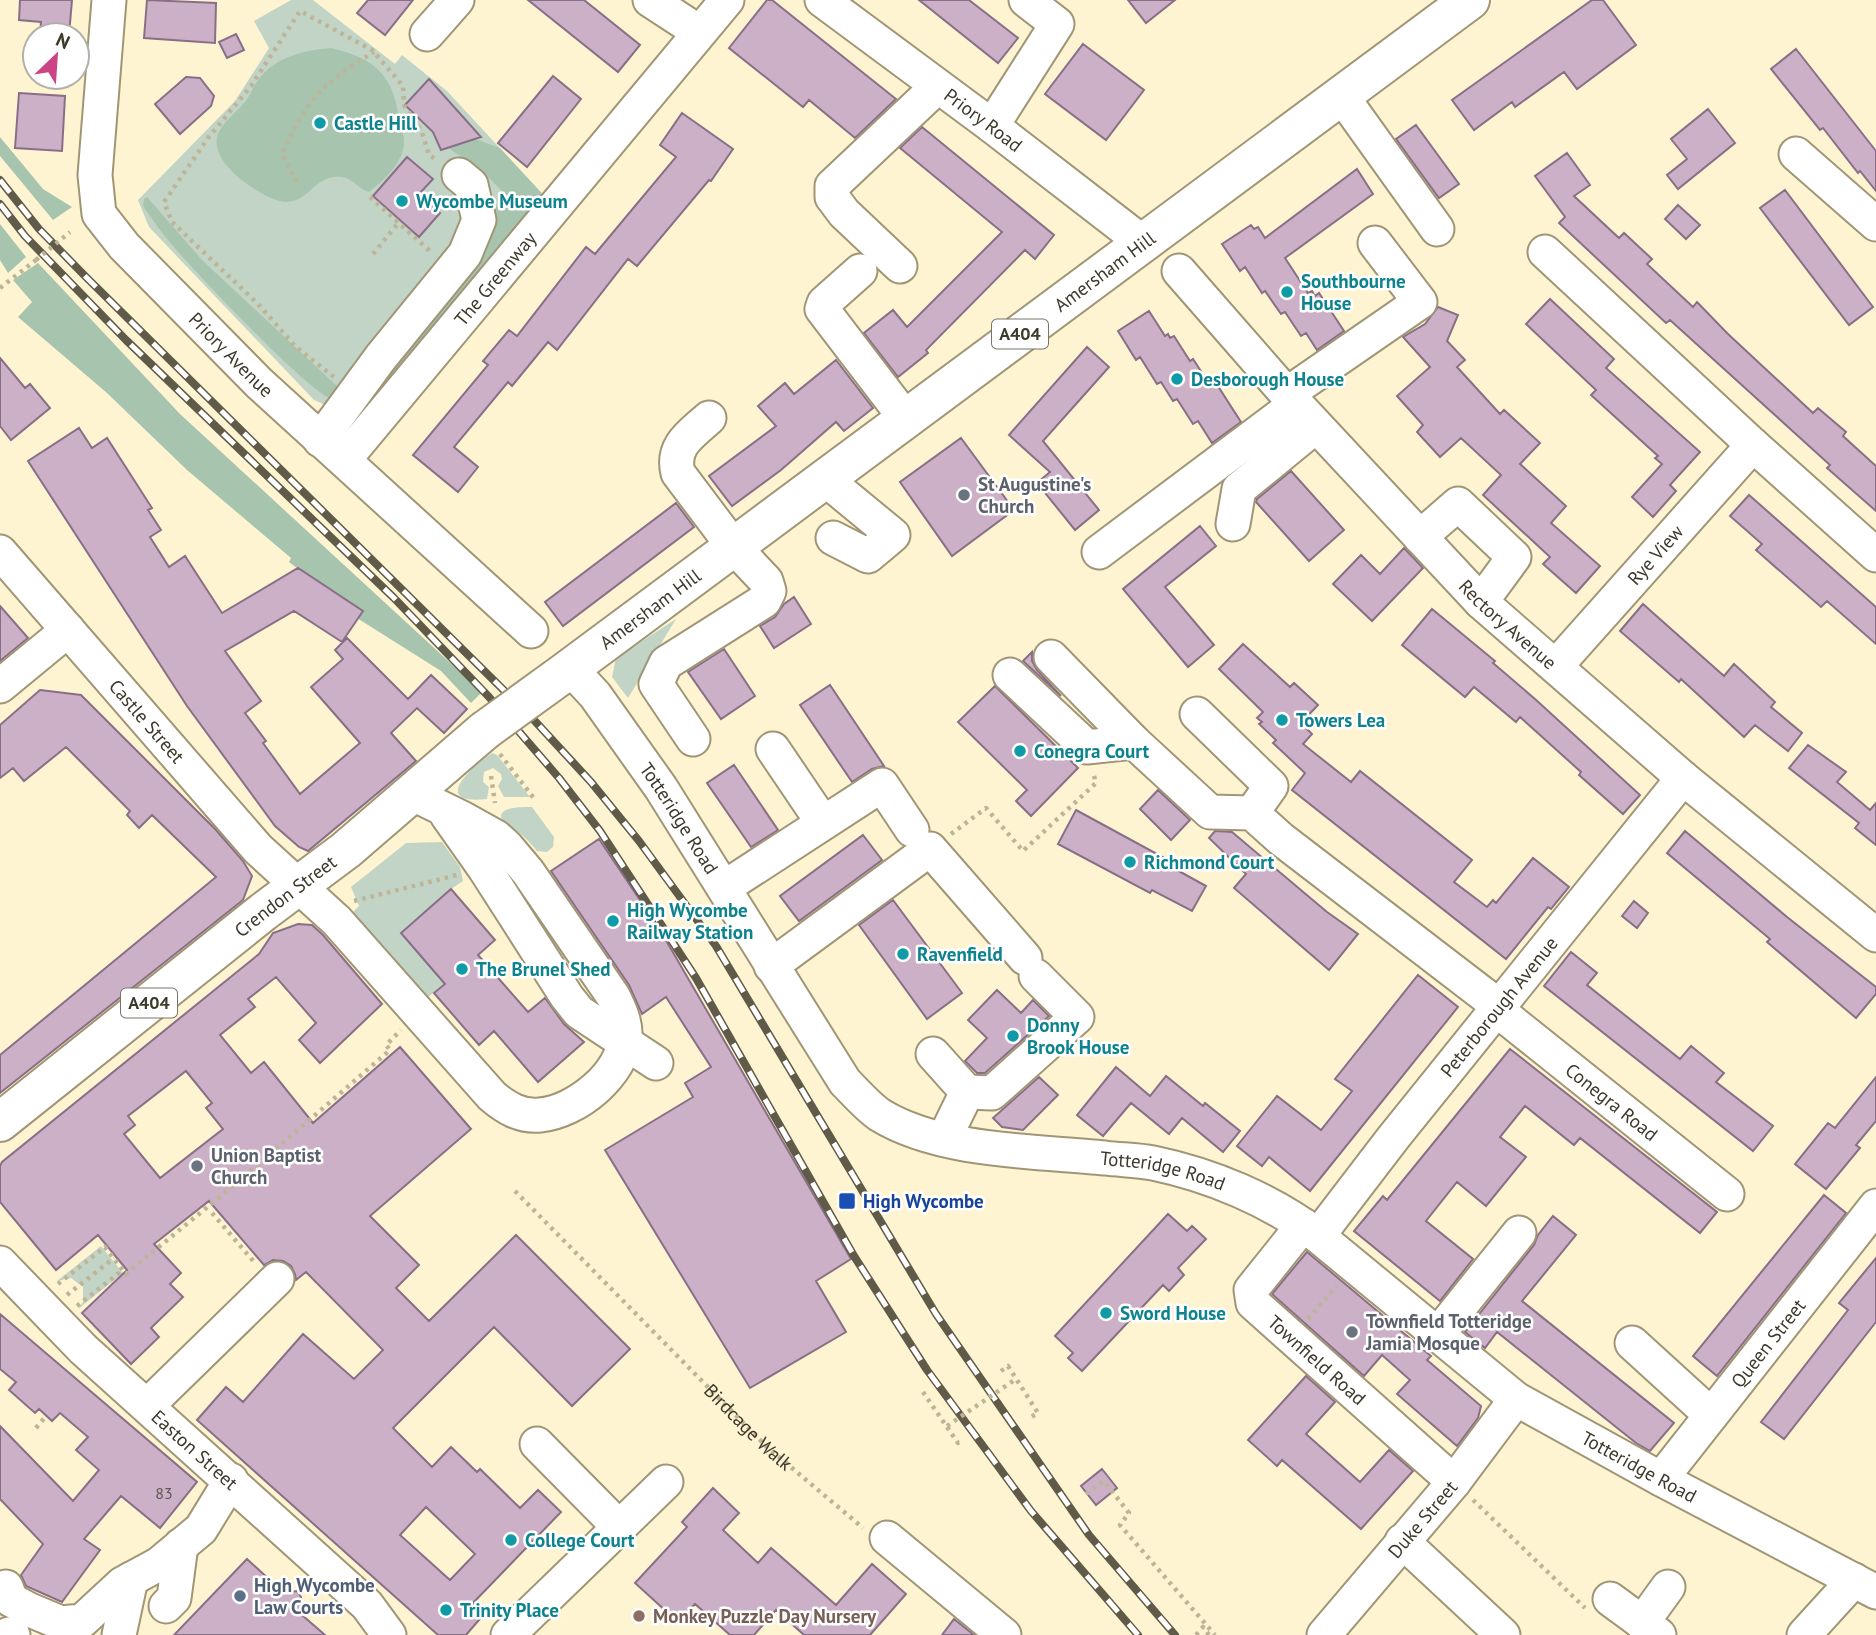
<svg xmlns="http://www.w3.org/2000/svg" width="1876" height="1635" viewBox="0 0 1876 1635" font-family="'PT Sans',sans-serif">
  <rect width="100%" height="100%" fill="#fff4d1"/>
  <path fill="#c1d4c6" d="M291 0H313L395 64 402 55 447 91 548 200 355 418 314 400 149 227 138 200 235 101 269 48 254 21Z
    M676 619 628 698 612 677 616 658Z
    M492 753 497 755 530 797H504L498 786 502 779 501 774 493 768 484 772 483 782 489 787 487 799C430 805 470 768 492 753Z
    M532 807 554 837 553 847 547 852 537 851C532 845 527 839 521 834 516 830 506 826 503 821 493 806 525 807 532 807Z
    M442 842 460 867 463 881 451 889 445 983 427 998 350 915 359 906 351 887 406 843Z
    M101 1246 123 1273 78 1309 83 1302V1287L71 1278 57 1281Z"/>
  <path fill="#a7c4ae" d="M331 48C374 58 393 74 399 119 400 126 404 133 404 140 405 162 384 180 369 192 358 189 353 178 341 177 309 174 307 216 269 197 249 188 204 157 220 130 226 119 237 112 245 102 251 95 253 86 259 79 275 57 305 50 331 48Z
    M0 137 43 189 72 207 53 220 0 156Z
    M475 139 500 148 548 200 359 420 355 418 487 210 506 203 509 198 479 168 448 148Z
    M147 197 202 260 339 388 332 399C310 394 189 266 169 241 159 230 152 218 143 206L144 199Z
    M0 224 26 257 8 273 0 260Z
    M38 263 180 414 482 692 471 703 441 671 349 613 350 609 289 562 291 558 187 470 107 393 18 317 32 302 13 280Z"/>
  <path fill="#ccb0c8" stroke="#896f86" stroke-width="2" fill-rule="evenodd" d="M20 0H72L69 35H40L41 22 19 20Z
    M147 0 216 3 215 43 144 38Z
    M368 0H413L385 35 357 13Z
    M528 0H584L640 45 618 72Z
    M767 0H772L896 99 855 138 809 100 803 107 729 48Z
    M919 0H969L1018 38 998 63Z
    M1128 0H1175L1146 23Z
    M1592 0H1603L1636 45 1577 89 1564 72 1515 107 1512 102 1474 130 1452 100Z
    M236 34 244 50 227 58 219 42Z
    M1083 44 1144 90 1106 140 1045 94Z
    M1796 49 1876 151V191L1860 171 1858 173 1823 128 1820 130 1771 69Z
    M553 76 581 99 527 167 498 143Z
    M186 77 200 78 214 96 211 106 180 134 155 104Z
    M429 79 481 137 441 150 433 132 405 105Z
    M19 93 65 96 62 151 15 148Z
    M1708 109 1735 143 1678 189 1667 175 1687 159 1671 139Z
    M682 113 733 149 711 181 709 180 637 266 628 259 557 350 548 342 512 386 508 382 454 447 478 467 458 492 413 455 488 365 483 361 509 330 517 336 586 247 595 254 676 157 660 145Z
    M1416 125 1459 184 1439 198 1396 139Z
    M922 127 1054 235 1035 259 1025 250 926 350 928 353 898 377 864 333 893 310 907 327 1002 232 900 148Z
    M1567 153 1590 185 1574 196 1619 238 1624 233 1652 259 1647 264 1693 307 1697 302 1728 334 1813 413 1818 408 1846 432 1843 436 1876 466V511L1827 468 1830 465 1670 320 1666 323 1559 223 1565 217 1535 176Z
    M407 157 433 179 419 194 440 213 419 237 373 196Z
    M1357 169 1373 194 1285 258 1308 293 1312 291 1315 296 1319 293 1344 331 1317 350 1306 333 1301 336 1285 312 1281 314 1265 291 1262 293 1245 267 1240 271 1222 244 1251 225 1254 229 1258 227 1265 238Z
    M1785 190 1873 307 1849 325 1760 208Z
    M1678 205 1700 225 1686 239 1665 219Z
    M1550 299 1614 359 1606 368 1700 452 1670 485 1676 491 1653 517 1632 497 1662 464 1655 458 1658 456 1591 395 1596 390 1526 324Z
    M1438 307 1458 315 1447 341 1465 360 1457 367 1500 414 1504 410 1540 443 1520 464 1566 506 1551 523 1600 566 1576 593 1543 564 1550 557 1483 495 1501 475 1461 438 1440 457 1417 432 1423 425 1397 396 1430 367 1403 337 1425 324Z
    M1149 311 1165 336 1168 334 1170 338 1174 336 1190 361 1193 359 1206 379 1208 377 1211 382 1214 380 1241 422 1212 443 1198 421 1193 424 1177 399 1173 401 1161 382 1157 384 1140 357 1136 360 1118 331Z
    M1087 347 1109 367 1043 441 1099 510 1075 530 1037 483 1050 472 1009 435Z
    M0 358 25 388 30 384 50 408 11 440 0 426Z
    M836 360 873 408 844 431 836 422 781 470 732 506 709 476 776 426 758 406 785 383 794 394Z
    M79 428 92 448 107 438 152 508 148 510 161 530 150 537 169 567 185 556 222 613 298 568 363 611 342 642 294 611 225 651 261 701 245 713 266 741 263 743 300 794 360 743 311 687 343 659 335 650 347 638 408 699 431 675 467 709 444 733 417 708 391 733 416 761 308 851 299 847 275 826 187 706 28 461Z
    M961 438 1014 510 952 556 900 482Z
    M1291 471 1344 530 1309 561 1256 502 1257 499Z
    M1749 495 1876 607V644L1827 601 1821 607 1756 550 1762 544 1730 516Z
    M676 503 694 527 563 626 545 602Z
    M1200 526 1216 546 1165 587 1214 645 1188 667 1123 589Z
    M1404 548 1423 568 1372 621 1333 584 1361 555 1380 574Z
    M794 597 811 624 774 648 760 626 775 617 784 604Z
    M1643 604 1724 676 1734 664 1775 702 1771 707 1802 733 1788 751 1755 725 1744 737 1681 679 1679 682 1620 631Z
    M0 606 28 638 0 661Z
    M1432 609 1495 661 1493 663 1535 699 1640 795 1623 814 1579 775 1581 772 1520 717 1516 722 1474 687 1465 697 1402 645Z
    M1243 644 1290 687 1294 683 1318 705 1301 723 1312 734 1303 744 1351 782 1360 771 1472 860 1454 882 1487 907 1493 900 1496 903 1533 858 1569 887 1551 909 1548 907 1506 959 1292 790 1305 773 1273 743 1276 740 1259 724 1262 722 1257 718 1263 712 1219 669Z
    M724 649 755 696 721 719 688 672Z
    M1032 652V661L1037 670 1061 696 1023 661Z
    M830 685 884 766 872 769 852 782 800 705Z
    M995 686 1078 768 1031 816 1016 801 1027 790 958 722Z
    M40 690 81 695 216 830 243 861 252 876 243 900 0 1093V1055L216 877 152 815 139 828 127 815 130 811 66 747 24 781 13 768 0 778V725Z
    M1808 745 1846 772 1837 782 1870 810 1876 803V845L1855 828 1859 823 1789 768Z
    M734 765 778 830 751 847 707 783Z
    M1158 790 1190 820 1171 840 1140 809Z
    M1076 810 1168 860 1166 864 1206 886 1192 911 1152 890 1150 893 1058 844Z
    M1215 831 1232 832 1327 912 1358 934 1329 970 1234 888 1246 874 1209 838Z
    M1685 831 1787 917 1876 987V994L1856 1018 1767 942 1770 939 1667 853Z
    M863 835 882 860 799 921 780 896Z
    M599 839 660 930 851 1259 816 1281 846 1332 750 1388 605 1150 693 1097 685 1083 711 1067 666 997 642 1014 629 985 551 871Z
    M451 889 495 940 478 955 528 1012 545 998 564 1024 584 1042 538 1082 494 1031 479 1045 434 993 445 984 401 933Z
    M893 900 962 993 927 1019 859 925Z
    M1634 901 1648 913 1637 928 1622 916Z
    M298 924 312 925 323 935 382 1004 320 1063 299 1040 316 1023 276 977 248 999 255 1007 220 1035 251 1073 264 1062 313 1123 400 1047 471 1129 370 1216 419 1265 396 1288 429 1321 516 1235 630 1349 572 1406 494 1327 393 1428 432 1467 451 1447 477 1472 480 1469 520 1508 538 1490 561 1512 473 1603 485 1613 466 1635H438L197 1420 226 1387 243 1402 303 1334 354 1379 383 1350 306 1272 296 1280 295 1274 291 1266 283 1261 273 1260 264 1265 209 1201 154 1244 181 1273 170 1284 183 1297 151 1328 159 1337 131 1364 82 1313 127 1270 98 1235 56 1270 0 1202V1166L2 1162 259 954 273 933ZM186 1071 212 1103 206 1108 223 1129 160 1178 124 1134 135 1125 128 1116ZM426 1507 475 1554 450 1580 400 1535Z
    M1571 952 1597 973 1587 985 1680 1059 1691 1046 1724 1073 1716 1082 1773 1126 1753 1151 1544 986Z
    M1418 975 1458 1007 1310 1191 1269 1157 1262 1166 1237 1146 1277 1096 1321 1130 1352 1091 1335 1079Z
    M997 990 1021 1013 1033 1000 1049 1016 985 1073H977L965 1061 987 1038 968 1020Z
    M1510 1049 1717 1212 1700 1233 1580 1138 1574 1145 1525 1106 1500 1137 1526 1157 1486 1206 1457 1182 1426 1221 1473 1259 1440 1301 1354 1231 1383 1196 1387 1200Z
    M1116 1067 1150 1096 1166 1076 1203 1106 1205 1103 1240 1131 1223 1152 1182 1118 1169 1134 1131 1103 1103 1136 1077 1115Z
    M1039 1077 1058 1095 1023 1130 1002 1127 993 1118Z
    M1876 1077V1121L1856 1145 1860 1148 1826 1189 1795 1164 1828 1123 1835 1128Z
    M1824 1195 1846 1213 1717 1376 1693 1356Z
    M1168 1214 1187 1231 1192 1226 1206 1239 1178 1268 1184 1275 1169 1291 1163 1285 1082 1371 1068 1358 1073 1353 1055 1336Z
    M1553 1216 1576 1235 1522 1301 1674 1423 1650 1451 1636 1443 1497 1332 1485 1348 1465 1332 1534 1245 1538 1235Z
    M1307 1252 1431 1356 1427 1360 1481 1406 1478 1418 1457 1446 1397 1394 1410 1380 1382 1355 1364 1376 1272 1294Z
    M1876 1258V1322L1784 1439 1761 1422 1848 1310 1839 1303Z
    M0 1314 197 1482 160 1528 121 1496 84 1539 100 1550 62 1602 26 1586 21 1575 43 1544 0 1499V1426L73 1501 99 1470 76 1450 88 1437 60 1413 52 1421 39 1409 35 1413 9 1390 16 1382 0 1369Z
    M1306 1376 1335 1402 1306 1434 1360 1482 1389 1450 1413 1471 1361 1529 1282 1460 1277 1466 1248 1440Z
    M1102 1469 1117 1488 1096 1505 1081 1486Z
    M713 1488 739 1513 723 1530 758 1563 771 1548 836 1605 872 1564 906 1594 870 1635H804L776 1610 754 1635H730L695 1604 678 1622 635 1583 687 1527 682 1522Z
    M247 1559 284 1593 297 1591 301 1597 302 1615 325 1635H174Z
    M954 1619 974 1635H942Z"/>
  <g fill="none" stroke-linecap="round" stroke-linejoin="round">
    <defs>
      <g id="minor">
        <path id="s2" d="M109 0 95 175 99 214 124 246 259 383 531 631"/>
        <path d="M650 0 699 32"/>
        <path id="s3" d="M822 0 992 126 1142 242"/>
        <path d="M427 34 457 0"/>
        <path d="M1341 95 1437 229"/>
        <path d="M992 126 1057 24 1026 0"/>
        <path d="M1796 154 1876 224"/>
        <path d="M1545 252 1753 445 1876 555"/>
        <path d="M900 266 844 213 832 197V186L937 87"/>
        <path d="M860 271 824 303 822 309 906 419"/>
        <path id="s4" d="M1179 271 1284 391 1481 602 1683 778 1876 935"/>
        <path d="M1287 394 1420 302 1375 243"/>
        <path d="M320 440 381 357 465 254 479 220 471 185 459 175"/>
        <path id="s5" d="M344 460 727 0"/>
        <path d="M825 479 893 535 868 556 833 538"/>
        <path d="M1233 524 1239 489 1316 426"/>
        <path d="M1420 537 1458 504 1514 557 1481 602"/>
        <path id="s6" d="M0 552 258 849 337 921 492 1096C506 1108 521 1117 540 1115 576 1112 623 1074 625 1037 626 1022 619 1008 613 996L528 872 507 847 496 837 460 817 411 793"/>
        <path d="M1099 552 1296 404"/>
        <path d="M1051 657 1134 742 1210 812 1252 813 1281 839 1500 1007"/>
        <path id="s7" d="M1556 666 1753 445"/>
        <path id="s8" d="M570 668 595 695 661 788 845 1082C856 1093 868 1107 880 1115 940 1152 1036 1151 1105 1158 1121 1160 1137 1160 1153 1163 1211 1175 1271 1200 1318 1236L1516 1399 1661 1479 1876 1592"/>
        <path d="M1010 675 1087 747 1134 742"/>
        <path d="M0 686 68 630"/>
        <path d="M1197 714 1271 786 1252 813"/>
        <path d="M693 739 656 684 666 663 764 601 769 591 766 581 733 546 678 473C671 446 691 434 709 418"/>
        <path d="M773 749 823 823"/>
        <path d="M447 815 485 869 567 997 579 1012 656 1063"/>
        <path d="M725 887 882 785 912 830"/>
        <path d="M771 966 930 849 1025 958"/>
        <path id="s9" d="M1497 1010 1727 1194"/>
        <path d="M933 1054 967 1092 944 1139"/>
        <path d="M967 1092 992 1093 1077 1017 1036 976"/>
        <path id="s10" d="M1303 1225 1251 1290 1253 1303 1454 1482"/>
        <path id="s11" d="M1318 1236 1393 1138 1683 778"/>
        <path id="s12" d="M0 1263 83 1349 367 1605 389 1635"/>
        <path d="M1438 1334 1519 1233"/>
        <path d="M1632 1343 1711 1415"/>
        <path d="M147 1406 277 1279"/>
        <path d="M537 1444 619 1527"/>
        <path id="s13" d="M1661 1479 1876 1206"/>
        <path d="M887 1538 1004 1635"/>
        <path d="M1402 1541 1503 1635"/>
        <path d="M6 1587 11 1600 30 1610 61 1623 82 1621 122 1584 159 1564 201 1529 231 1480"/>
        <path d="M1610 1599 1659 1635"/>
        <path d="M166 1606 174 1598 181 1545"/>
        <path d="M1642 1623 1668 1587"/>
        <path d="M9 1634 13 1635"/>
        <path d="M119 1635 131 1579"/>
        <path d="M508 1635 666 1482"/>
        <path id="s14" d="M1324 1635 1454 1482 1516 1399"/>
        <path d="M1804 1635 1854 1580"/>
      </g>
      <g id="major">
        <path id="s15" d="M557 678 1470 0"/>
        <path id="s16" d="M0 1122 263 912 346 850 484 731"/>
      </g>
    </defs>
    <use href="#minor" stroke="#a09676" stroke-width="37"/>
    <use href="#major" stroke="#a09676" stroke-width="42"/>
    <g stroke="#beb599" stroke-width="4.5" stroke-dasharray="3.5 5" stroke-linecap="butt">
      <path d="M297 182 282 154C308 98 321 84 374 52"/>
      <path d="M370 197 431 252"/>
      <path d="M373 254 399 222"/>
      <path d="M0 288 36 260"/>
      <path d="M334 377 296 347 258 304 172 222 164 202 208 138 251 86 300 11 372 50 403 86 404 105 422 132 429 155 438 161"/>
      <path d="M500 754 536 801"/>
      <path d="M491 776 495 803"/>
      <path d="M951 834 986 808 1023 851 1096 783 1093 772"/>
      <path d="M354 901 457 875"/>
      <path id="s1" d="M515 1191 766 1446 863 1528"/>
      <path d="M212 1213 255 1263"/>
      <path d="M58 1284 105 1247 126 1274 245 1176 390 1050 386 1045 401 1030"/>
      <path d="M67 1295 114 1258"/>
      <path d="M77 1306 123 1270"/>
      <path d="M1308 1319 1337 1286"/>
      <path d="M1001 1371 1008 1366 1038 1413 1031 1417"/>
      <path d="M923 1392 958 1443 962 1440"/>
      <path d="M36 1428 46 1416"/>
      <path d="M1086 1494 1104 1481 1129 1513 1120 1525 1215 1635"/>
      <path d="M1473 1500 1585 1608"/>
      <path d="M1196 1635 1203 1627 1209 1635"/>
    </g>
    <use href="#minor" stroke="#fff" stroke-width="33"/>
    <use href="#major" stroke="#fff" stroke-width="38"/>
    <defs>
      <path id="rail" d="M0 180 39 229 86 277 533 719 591 782 639 841 716 946 936 1314 1089 1535 1175 1635
        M0 204 25 236 126 340 394 598 489 697 559 778 600 831 696 978 854 1256 927 1370 1031 1511 1138 1635"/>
    </defs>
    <use href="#rail" stroke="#605a49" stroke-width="8"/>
    <use href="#rail" stroke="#fff" stroke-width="5" stroke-dasharray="16" stroke-linecap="butt"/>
    <defs>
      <path id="major-bridge" d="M484 731 557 678"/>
    </defs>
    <use href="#major-bridge" stroke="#a09676" stroke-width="42" stroke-linecap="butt"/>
    <path stroke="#beb599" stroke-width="4.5" stroke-dasharray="3.5 5" stroke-linecap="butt" d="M36 260 70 232
      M947 1426 1016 1379"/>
    <use href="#major-bridge" stroke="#fff" stroke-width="38"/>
  </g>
  <g fill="#0f9aa8" stroke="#fff" stroke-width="2.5">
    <circle cx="320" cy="123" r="7"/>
    <circle cx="402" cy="201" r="7"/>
    <circle cx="1287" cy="292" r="7"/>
    <circle cx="1177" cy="379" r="7"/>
    <circle cx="1282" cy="720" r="7"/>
    <circle cx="1020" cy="751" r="7"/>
    <circle cx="1130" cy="862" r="7"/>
    <circle cx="613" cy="921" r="7"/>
    <circle cx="903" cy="954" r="7"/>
    <circle cx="462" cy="969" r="7"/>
    <circle cx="1013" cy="1036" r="7"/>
    <circle cx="1106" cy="1313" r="7"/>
    <circle cx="511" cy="1540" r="7"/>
    <circle cx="446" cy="1610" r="7"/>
  </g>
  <g fill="#6b7280" stroke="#fff" stroke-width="2.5">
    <circle cx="964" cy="495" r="7"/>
    <circle cx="197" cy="1166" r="7"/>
    <circle cx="1352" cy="1332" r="7"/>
  </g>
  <rect fill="#1a4fb4" stroke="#fff" stroke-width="2.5" x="838" y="1192" width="18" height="18" rx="3.5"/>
  <circle fill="#5c6f8a" stroke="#fff" stroke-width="2.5" cx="240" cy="1596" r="7"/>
  <circle fill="#8d6e63" stroke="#fff" stroke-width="2.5" cx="639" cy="1616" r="7"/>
  <g text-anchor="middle" stroke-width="5" stroke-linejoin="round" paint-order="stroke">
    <g font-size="16" fill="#615753">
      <text x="164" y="1499">83</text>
    </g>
    <g fill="#fff" stroke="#77746b" stroke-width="2">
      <rect x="992" y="319.5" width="56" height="29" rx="5"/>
      <rect x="121" y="988.5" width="56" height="29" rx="5"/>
    </g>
    <g font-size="18" font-weight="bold" fill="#3d392c">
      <text x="1020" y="340">A404</text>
      <text x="149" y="1009">A404</text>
    </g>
    <g font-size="19" fill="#3d392c" stroke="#fff">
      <text dy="7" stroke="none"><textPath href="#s3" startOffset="201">Priory Road</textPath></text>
      <text dy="7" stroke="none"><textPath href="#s15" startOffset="682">Amersham Hill</textPath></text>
      <text dy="7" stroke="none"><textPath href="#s5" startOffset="236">The Greenway</textPath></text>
      <text dy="7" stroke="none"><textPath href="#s2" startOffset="408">Priory Avenue</textPath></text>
      <text dy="7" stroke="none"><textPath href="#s7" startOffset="149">Rye View</textPath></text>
      <text dy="7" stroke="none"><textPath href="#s15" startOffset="116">Amersham Hill</textPath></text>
      <text dy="7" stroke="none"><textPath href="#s4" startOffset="483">Rectory Avenue</textPath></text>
      <text dy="7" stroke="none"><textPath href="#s6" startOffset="224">Castle Street</textPath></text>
      <text dy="7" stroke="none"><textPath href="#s8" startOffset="186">Totteridge Road</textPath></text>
      <text dy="7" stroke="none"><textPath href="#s16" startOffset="364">Crendon Street</textPath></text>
      <text dy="7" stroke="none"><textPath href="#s11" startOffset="292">Peterborough Avenue</textPath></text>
      <text dy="7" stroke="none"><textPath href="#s9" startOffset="147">Conegra Road</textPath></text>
      <text dy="7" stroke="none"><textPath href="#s8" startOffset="836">Totteridge Road</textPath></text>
      <text dy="7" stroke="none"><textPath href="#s13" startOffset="173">Queen Street</textPath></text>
      <text dy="7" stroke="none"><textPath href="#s10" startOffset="182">Townfield Road</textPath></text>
      <text dy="7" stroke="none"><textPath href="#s1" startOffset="332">Birdcage Walk</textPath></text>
      <text dy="7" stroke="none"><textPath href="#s12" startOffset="270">Easton Street</textPath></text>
      <text dy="7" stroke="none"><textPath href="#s8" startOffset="1404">Totteridge Road</textPath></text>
      <text dy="7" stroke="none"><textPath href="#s14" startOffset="152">Duke Street</textPath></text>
    </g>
    <g font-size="19" font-weight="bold" fill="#0d838f" stroke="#fff" text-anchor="start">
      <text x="334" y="130">Castle Hill</text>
      <text x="416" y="208">Wycombe Museum</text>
      <text x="1301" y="288">Southbourne<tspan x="1301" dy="22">House</tspan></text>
      <text x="1191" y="386">Desborough House</text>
      <text x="1296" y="727">Towers Lea</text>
      <text x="1034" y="758">Conegra Court</text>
      <text x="1144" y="869">Richmond Court</text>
      <text x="627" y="917">High Wycombe<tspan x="627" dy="22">Railway Station</tspan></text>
      <text x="917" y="961">Ravenfield</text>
      <text x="476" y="976">The Brunel Shed</text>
      <text x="1027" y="1032">Donny<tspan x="1027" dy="22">Brook House</tspan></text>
      <text x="1120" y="1320">Sword House</text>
      <text x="525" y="1547">College Court</text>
      <text x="460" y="1617">Trinity Place</text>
    </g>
    <g font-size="19" font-weight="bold" fill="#5b616d" stroke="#fff" text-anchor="start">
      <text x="978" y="491">St Augustine's<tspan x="978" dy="22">Church</tspan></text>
      <text x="211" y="1162">Union Baptist<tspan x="211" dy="22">Church</tspan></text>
      <text x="1366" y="1328">Townfield Totteridge<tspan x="1366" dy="22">Jamia Mosque</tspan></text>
    </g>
    <g font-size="19" font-weight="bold" fill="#164399" stroke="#fff" text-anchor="start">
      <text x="863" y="1208">High Wycombe</text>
    </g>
    <g font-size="19" font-weight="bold" fill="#4e5e75" stroke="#fff" text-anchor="start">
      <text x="254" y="1592">High Wycombe<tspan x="254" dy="22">Law Courts</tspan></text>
    </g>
    <g font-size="19" font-weight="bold" fill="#785e54" stroke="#fff" text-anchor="start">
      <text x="653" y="1623">Monkey Puzzle Day Nursery</text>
    </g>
  </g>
  <g transform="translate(56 56) rotate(25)"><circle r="33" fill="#ffffff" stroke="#b1b0ab" stroke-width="2"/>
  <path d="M0-5L12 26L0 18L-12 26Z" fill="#cb4586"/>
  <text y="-10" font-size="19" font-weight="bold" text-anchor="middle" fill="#3d392c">N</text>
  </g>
</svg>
